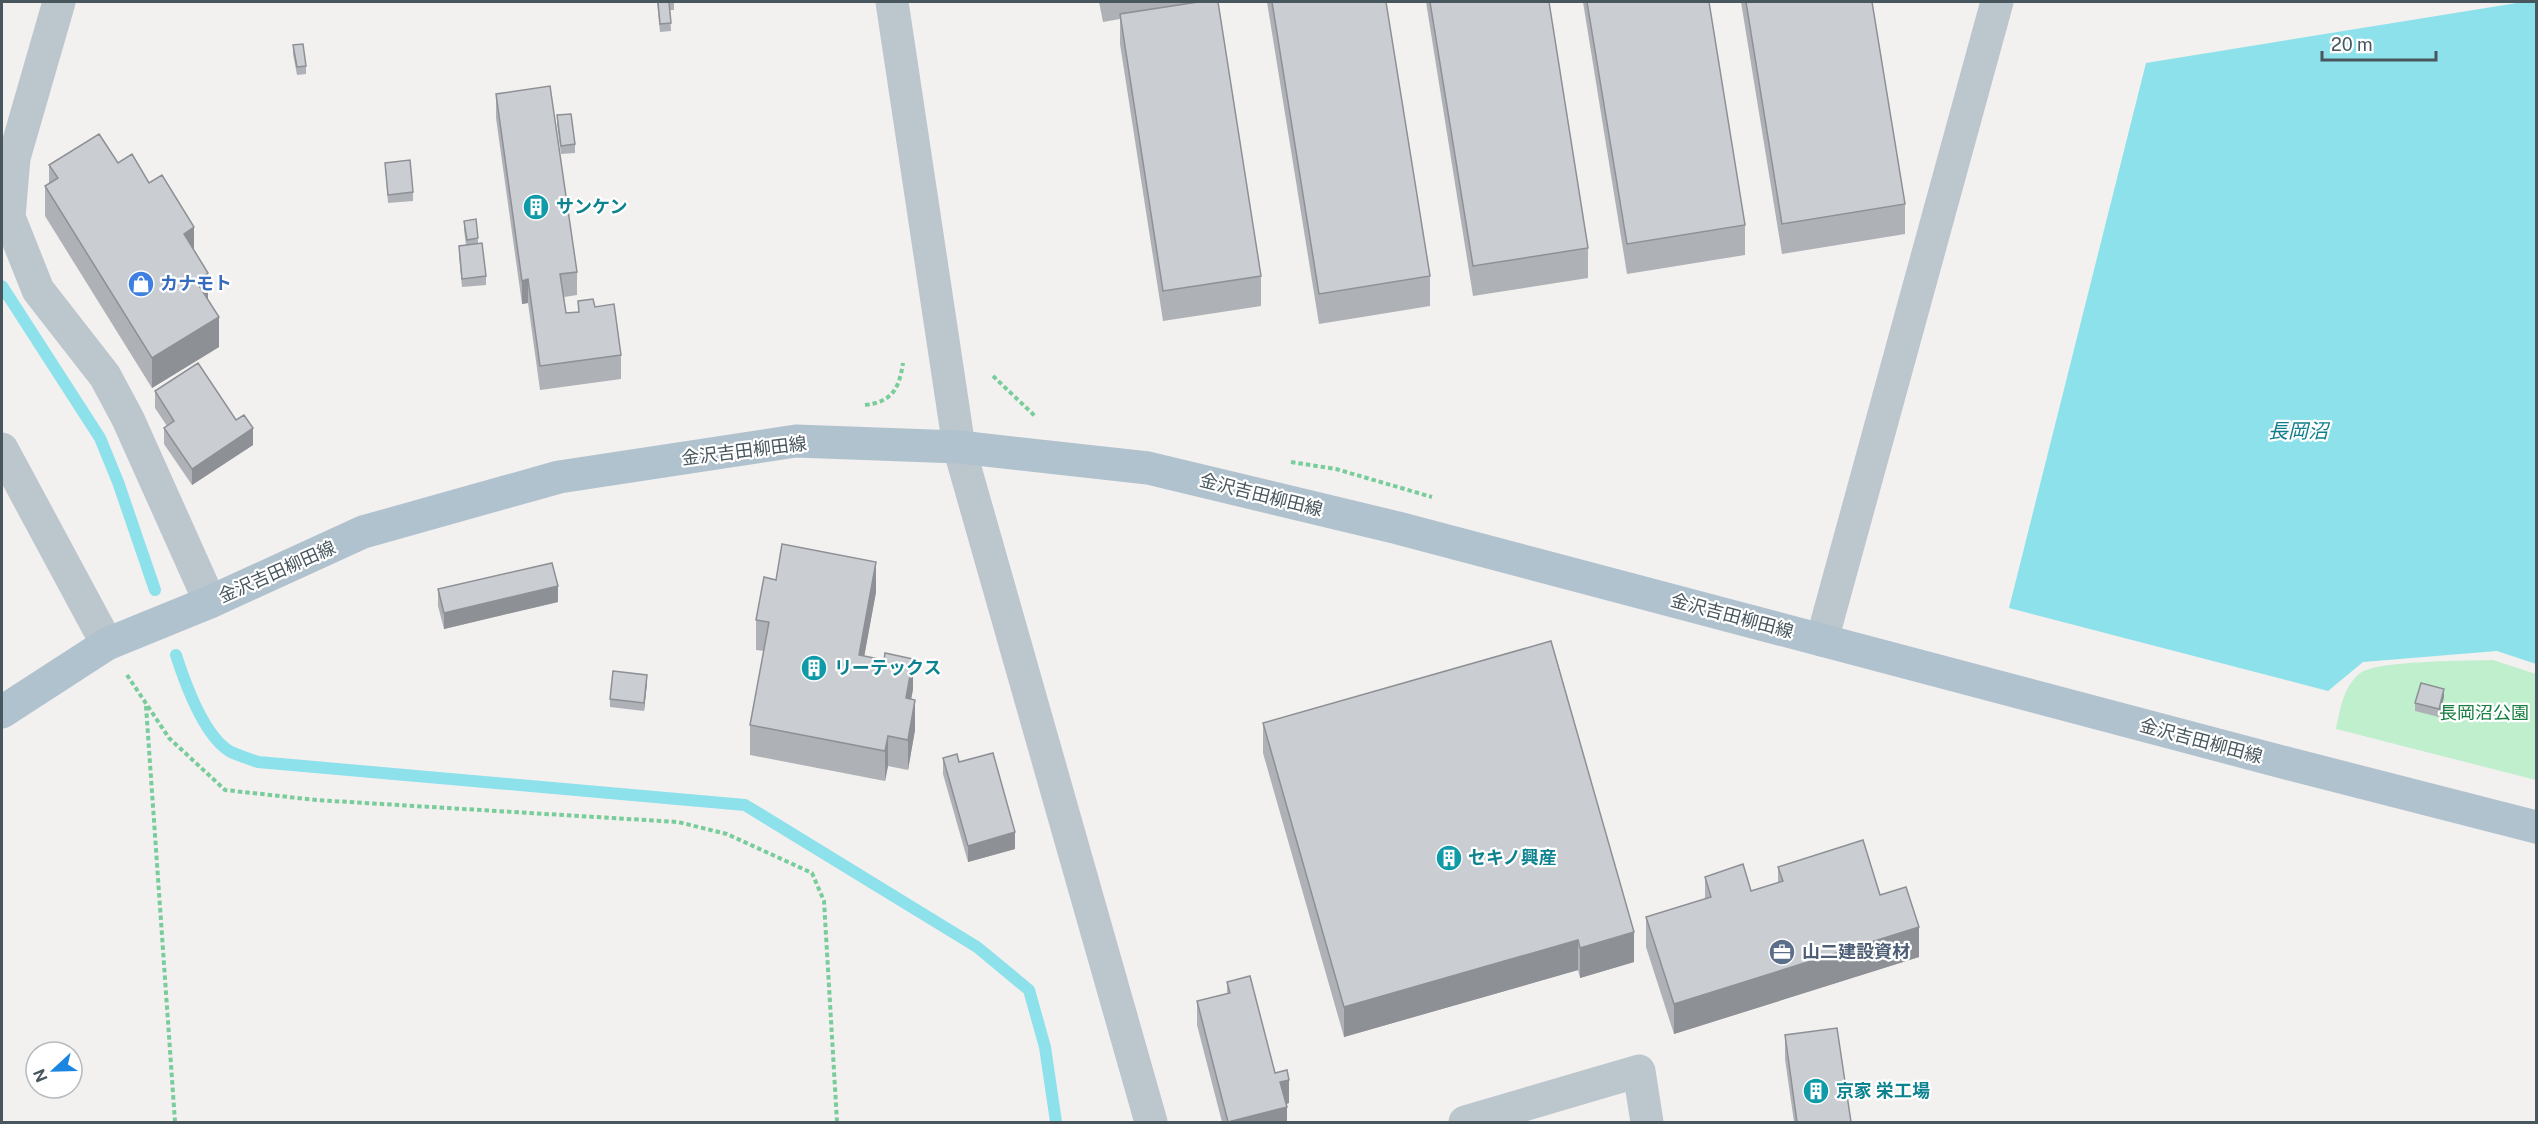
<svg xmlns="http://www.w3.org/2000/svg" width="2538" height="1124" viewBox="0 0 2538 1124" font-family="'Public Sans','Noto Sans JP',sans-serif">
  <rect width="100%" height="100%" fill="#f3f0f0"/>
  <path fill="#c0efcd" d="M2493 660 2536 674V780L2336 729C2340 710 2343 688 2359 674 2374 660 2468 661 2493 660Z"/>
  <path fill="#8de1eb" d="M2523 2H2536V664L2497 651 2363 662 2328 691 2009 608 2146 63Z"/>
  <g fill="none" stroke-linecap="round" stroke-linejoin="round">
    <path stroke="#8de1eb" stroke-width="12" d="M2 286 100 438 118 482 155 590
      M176 655C185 683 204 737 231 752 240 756 249 759 258 762L745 805 977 947 1029 990 1045 1047 1056 1122"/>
    <path stroke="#78cd9b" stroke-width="4" stroke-dasharray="4.5 3" stroke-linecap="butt" d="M993 376 1036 417
      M865 405C892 402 899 389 903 363
      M1291 462 1336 469 1432 497
      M127 675 169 738 225 790 316 800 678 822 727 834 812 873 824 901 837 1122
      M146 706 175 1122"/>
    <path stroke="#bcc6cd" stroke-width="33" d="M59 2 14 158 9 217 38 290 105 376 128 419 210 602
      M892 2 959 447 1151 1122
      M2 449 107 644
      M1822 640 1997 2
      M1465 1122 1639 1071 1647 1122"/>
    <path stroke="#b0c2ce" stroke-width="33" d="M2 712 107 644 210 602 363 532 559 477 796 441 959 447 1148 468 1398 528 2290 764 2536 827"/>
  </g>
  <path fill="#aeb1b5" d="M657 2H674V10H670L671 31 660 32Z
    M1099 2H1218L1261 276V306L1163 321 1120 44V19L1103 22Z
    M1267 2H1386L1430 276V306L1319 324Z
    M1426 2H1549L1588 248V278L1473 296Z
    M1583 2H1709L1745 225V255L1627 274Z
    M1741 2H1872L1905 204V234L1782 254Z
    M293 45 306 66V74L297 75 293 54Z
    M496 94 577 272V295L564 297 566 313 578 312V301L595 307 621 355V379L540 390 528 303 522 304 496 118Z
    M557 115 575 144V153L561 154 557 124Z
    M118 163 149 183 208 300 219 347 152 388 45 216V186L49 183V165Z
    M385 163 413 192V201L388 203Z
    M464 221 478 238V244L486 276V285L462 287 459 255V246L466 245 464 230Z
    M155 391 236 420 253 445 192 485 164 444V428L167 426 155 408Z
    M776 580 876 592 864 656 913 689 911 699 915 730 908 770 888 766 885 781 750 755V725L764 651 756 650V620Z
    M438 589 558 602 444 629 438 606Z
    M647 683 644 711 610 707V699Z
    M2444 697 2439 717 2415 711V703Z
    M1263 723 1634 962 1580 978 1578 970 1344 1037 1263 753Z
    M943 758 959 762 1015 849 968 862 943 774Z
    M1778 867 1880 895 1919 957 1674 1034 1646 947V917L1705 899V877L1751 891 1778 882Z
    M1227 982 1275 1073 1289 1103 1286 1104 1287 1122H1222L1197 1025V1001L1227 993Z
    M1785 1035 1851 1122H1794L1785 1059Z"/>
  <path fill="#8d9094" d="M194 227V257L184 234Z
    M208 273V303L196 281Z
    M528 279V303L522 304V281Z
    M219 317V347L152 388V358Z
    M253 428V445L192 485V469Z
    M876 562V592L859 685V655Z
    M558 586V602L444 629V613Z
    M913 659V689L906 728V698Z
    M647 675V683L644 711V703Z
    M2444 689V697L2439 717V709Z
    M915 700V730L908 770V740Z
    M888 736V766L885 781V751Z
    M1015 832V849L968 862V846Z
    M1919 927V957L1674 1034V1004Z
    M1634 932V962L1580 978V948Z
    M1578 940V970L1344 1037V1007Z
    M1289 1080V1103L1280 1106V1082Z
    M1287 1107V1122H1228Z"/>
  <path fill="#caced3" stroke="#8d9094" stroke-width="1.5" d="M658 2H672H669L671 23 660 24Z
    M1198 2H1218L1261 276 1163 291 1120 14Z
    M1272 2H1386L1430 276 1319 294Z
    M1430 2H1549L1588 248 1473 266Z
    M1587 2H1709L1745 225 1627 244Z
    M1746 2H1872L1905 204 1782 224Z
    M303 44 306 66 297 67 293 45Z
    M550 86 577 272 560 274 566 313 579 312 578 301 593 299 595 307 614 304 621 355 540 366 528 279 522 281 496 94Z
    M571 114 575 144 561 146 557 115Z
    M99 134 118 163 132 154 149 183 162 175 194 227 184 234 208 273 196 281 219 317 152 358 45 186 58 178 49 165Z
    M410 160 413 192 388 195 385 163Z
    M476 219 478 238 467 240 464 221Z
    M482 243 486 276 462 279 459 246Z
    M198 363 236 420 244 415 253 428 192 469 164 428 174 421 155 391Z
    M782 544 876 562 859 655 884 660 885 653 913 659 906 698 915 700 908 740 888 736 885 751 750 725 769 622 756 620 764 577 776 580Z
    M552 563 558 586 444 613 438 589Z
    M1551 641 1634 932 1580 948 1578 940 1344 1007 1263 723Z
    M613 671 647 675 644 703 610 699Z
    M2421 683 2444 689 2439 709 2415 703Z
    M993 753 1015 832 968 846 943 758 957 754 959 762Z
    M1863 840 1880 895 1906 887 1919 927 1674 1004 1646 917 1711 897 1705 877 1743 864 1751 891 1783 881 1778 867Z
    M1250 976 1275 1073 1287 1070 1289 1080 1280 1082 1287 1107 1228 1122 1197 1001 1230 993 1227 982Z
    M1837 1028 1851 1122H1797L1785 1035Z"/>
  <defs>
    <symbol id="building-disc" viewBox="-11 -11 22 22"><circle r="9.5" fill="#0f9aa8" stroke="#fff"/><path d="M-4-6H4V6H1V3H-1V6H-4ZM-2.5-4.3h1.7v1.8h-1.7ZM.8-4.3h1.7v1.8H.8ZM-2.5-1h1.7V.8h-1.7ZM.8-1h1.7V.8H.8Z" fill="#fff"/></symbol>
    <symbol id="shop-disc" viewBox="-11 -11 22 22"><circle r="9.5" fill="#3f7fe0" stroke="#fff"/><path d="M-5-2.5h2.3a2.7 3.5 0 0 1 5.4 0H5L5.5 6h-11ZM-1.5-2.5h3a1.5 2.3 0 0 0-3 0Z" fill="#fff"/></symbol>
    <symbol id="office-disc" viewBox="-11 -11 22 22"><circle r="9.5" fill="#5c6f8a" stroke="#fff"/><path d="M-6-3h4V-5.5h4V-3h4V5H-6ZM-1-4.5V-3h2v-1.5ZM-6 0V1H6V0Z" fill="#fff"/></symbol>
  </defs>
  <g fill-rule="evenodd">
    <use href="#building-disc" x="521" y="192" width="30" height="30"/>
    <use href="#shop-disc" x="126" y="269" width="30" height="30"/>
    <use href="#building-disc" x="799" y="653" width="30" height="30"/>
    <use href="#building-disc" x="1434" y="843" width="30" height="30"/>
    <use href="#office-disc" x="1767" y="937" width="30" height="30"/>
    <use href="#building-disc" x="1801" y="1076" width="30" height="30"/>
  </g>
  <g text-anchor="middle" stroke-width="4.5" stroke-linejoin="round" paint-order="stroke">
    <g font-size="18" font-weight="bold" fill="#0d838f" stroke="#fff" text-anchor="start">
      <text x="556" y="213">サンケン</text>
      <text x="834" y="674">リーテックス</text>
      <text x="1468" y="864">セキノ興産</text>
      <text x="1836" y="1097">京家 栄工場</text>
    </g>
    <g font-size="18" font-weight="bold" fill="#366cbe" stroke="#fff" text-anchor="start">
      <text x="160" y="290">カナモト</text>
    </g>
    <g font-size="18" fill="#48565e" stroke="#fff">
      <text transform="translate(744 451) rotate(-7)" y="6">金沢吉田柳田線</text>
      <text transform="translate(1261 495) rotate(14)" y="6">金沢吉田柳田線</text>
      <text transform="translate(277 572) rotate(-24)" y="6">金沢吉田柳田線</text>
      <text transform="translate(1732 616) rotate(15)" y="6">金沢吉田柳田線</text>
      <text transform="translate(2201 741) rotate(15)" y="6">金沢吉田柳田線</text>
    </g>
    <g font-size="18" fill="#187f42" stroke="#fff">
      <text x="2484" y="719">長岡沼公園</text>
    </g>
    <g font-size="18" font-weight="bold" fill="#4e5e75" stroke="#fff" text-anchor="start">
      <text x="1802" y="958">山二建設資材</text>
    </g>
    <g font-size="20" font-style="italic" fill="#0f7e8c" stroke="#fff">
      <text x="2298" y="438">長岡沼</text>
    </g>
  </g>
  <rect width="2538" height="1124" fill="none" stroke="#48565e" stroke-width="6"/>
  <g transform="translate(54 1070) rotate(248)"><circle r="28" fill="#ffffff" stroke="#b6bbbf" stroke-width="1.5"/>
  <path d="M0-4.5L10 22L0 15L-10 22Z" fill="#1b85e2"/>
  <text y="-9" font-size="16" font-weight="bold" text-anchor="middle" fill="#48565e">N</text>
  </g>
  <path d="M2322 51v9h114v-9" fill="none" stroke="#48565e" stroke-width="3"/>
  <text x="2331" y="51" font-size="18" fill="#48565e" stroke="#ffffff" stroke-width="4.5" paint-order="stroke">20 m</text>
</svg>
